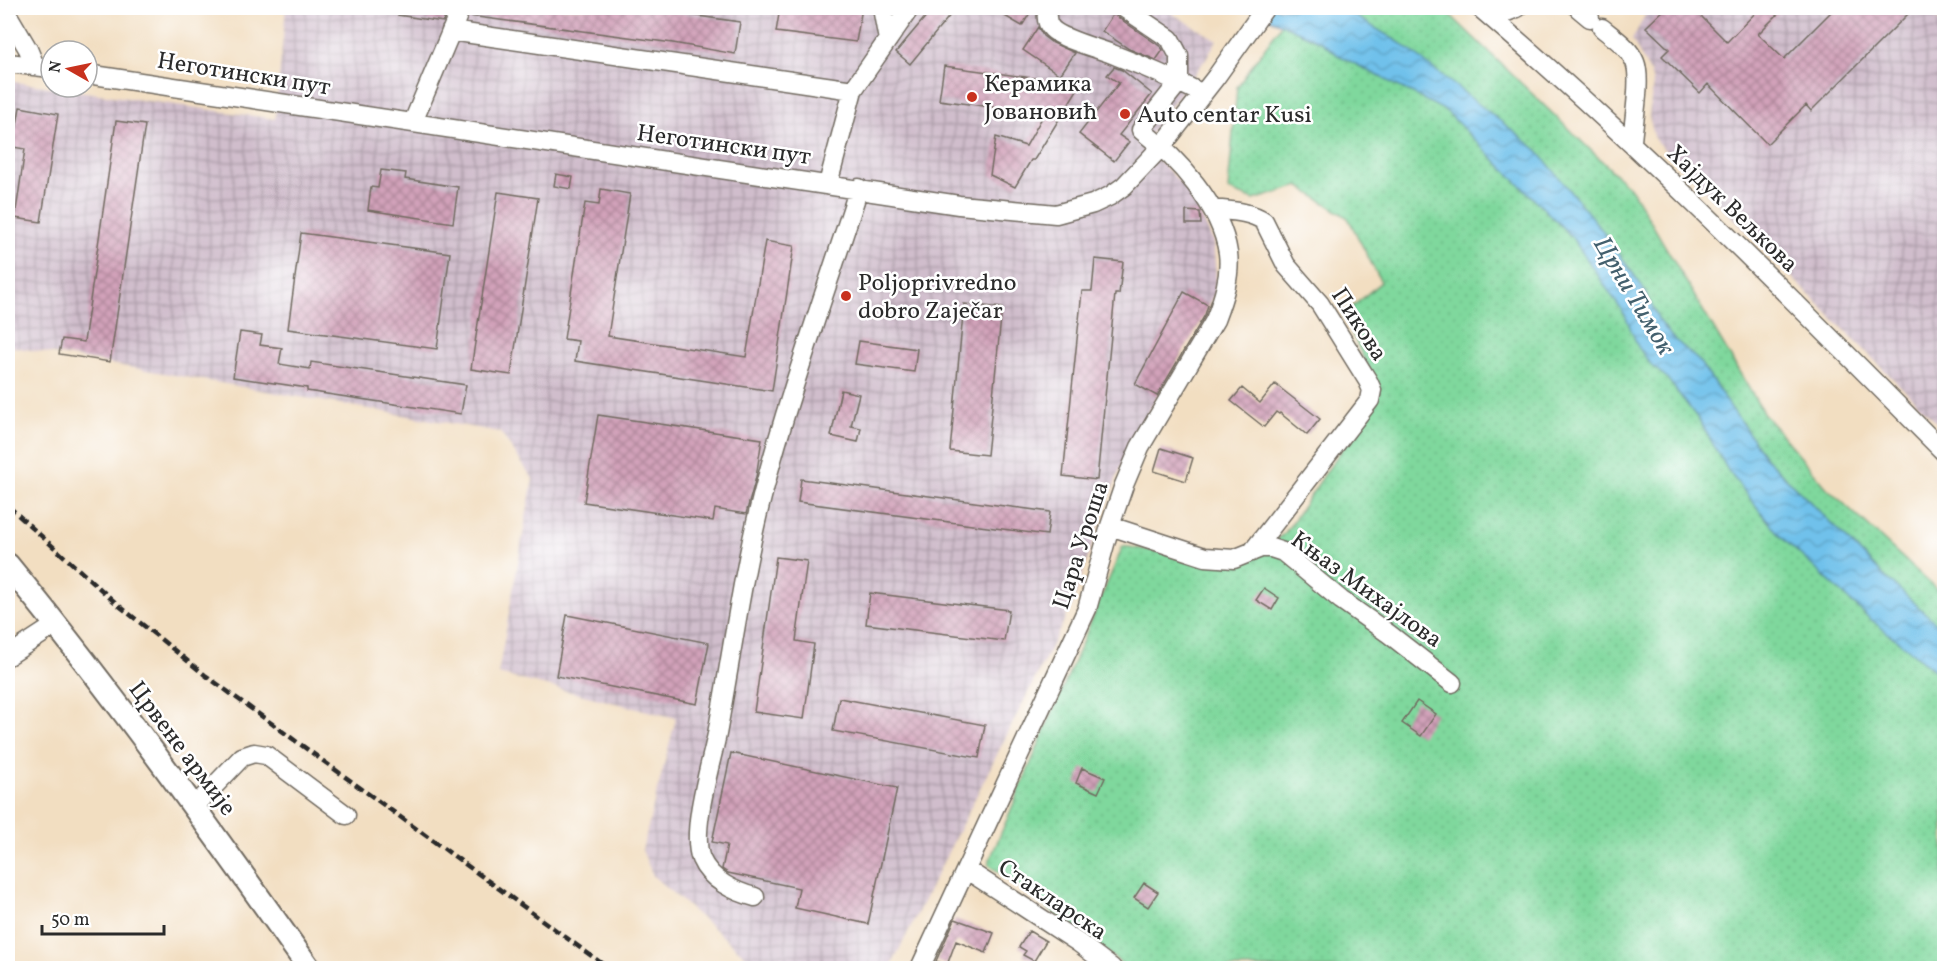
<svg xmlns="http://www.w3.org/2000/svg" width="1952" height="976" viewBox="0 0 1952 976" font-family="Vollkorn,serif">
  <defs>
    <pattern id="industrial-grid" width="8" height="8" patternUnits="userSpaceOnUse" patternTransform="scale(1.5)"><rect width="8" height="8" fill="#d0bdcc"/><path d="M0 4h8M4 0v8" fill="none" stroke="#a99aa6"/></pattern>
    <pattern id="grass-dots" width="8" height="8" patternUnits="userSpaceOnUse" patternTransform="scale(1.5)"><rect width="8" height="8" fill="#7fd89d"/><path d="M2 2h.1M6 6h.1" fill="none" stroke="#6eba87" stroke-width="1.8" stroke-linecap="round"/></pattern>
    <pattern id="water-waves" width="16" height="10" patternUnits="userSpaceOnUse" patternTransform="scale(1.5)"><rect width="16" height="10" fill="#6fc1eb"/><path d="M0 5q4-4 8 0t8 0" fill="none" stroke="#5b9dbf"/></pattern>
    <pattern id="building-cross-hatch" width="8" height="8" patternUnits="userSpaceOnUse" patternTransform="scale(1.5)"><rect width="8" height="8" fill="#d2a2ba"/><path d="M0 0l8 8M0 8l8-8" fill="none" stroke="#ab8497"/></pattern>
  </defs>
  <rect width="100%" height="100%" fill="#fff"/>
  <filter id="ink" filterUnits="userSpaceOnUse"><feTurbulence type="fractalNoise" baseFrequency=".0167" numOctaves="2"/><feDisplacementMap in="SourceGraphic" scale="12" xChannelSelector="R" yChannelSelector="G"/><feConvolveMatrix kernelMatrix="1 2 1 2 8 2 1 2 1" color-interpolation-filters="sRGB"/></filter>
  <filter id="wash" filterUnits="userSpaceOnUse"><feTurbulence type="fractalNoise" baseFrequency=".008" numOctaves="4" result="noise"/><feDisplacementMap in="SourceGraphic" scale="24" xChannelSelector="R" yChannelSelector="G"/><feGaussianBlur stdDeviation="1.35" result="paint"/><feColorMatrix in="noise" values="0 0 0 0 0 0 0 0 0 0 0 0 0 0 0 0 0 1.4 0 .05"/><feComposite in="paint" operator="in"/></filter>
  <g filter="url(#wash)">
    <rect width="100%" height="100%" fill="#f2dec1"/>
    <path fill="url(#industrial-grid)" d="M286 8H1163L1217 40 1205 60 1143 144 1192 195 1213 242 1216 274 1215 293 1126 453 1095 535 1074 601 890 968H761L757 966 653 876 642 850 676 718 498 674 533 479 500 432 8 346V81L275 119Z
      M1649 8H1927L1944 26V430L1655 140 1649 116 1653 83 1650 72 1632 40Z"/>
    <path fill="url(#grass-dots)" stroke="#558264" stroke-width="1.5" d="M1293 8H1443L1632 190 1764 414 1827 488 1944 596V968H1128L988 864 1123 546 1239 564 1285 533 1380 393 1343 315 1381 282 1348 218 1299 186 1254 200 1228 190 1237 87Z"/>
    <path fill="url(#water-waves)" stroke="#4d768b" stroke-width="1.5" d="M1246 8H1342L1402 44 1536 149 1602 230 1642 286 1659 320 1671 336 1699 361 1765 457 1880 572 1944 630V678L1869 618 1780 536 1729 472 1699 420 1666 377 1652 366 1638 347 1625 315 1571 236 1446 111 1338 55 1321 42Z"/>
    <g id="blocks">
      <path fill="url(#building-cross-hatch)" d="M399 8H449L443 22 398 15Z
        M472 8H629L647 10V8H678L677 13 740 22 735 54 673 43 470 16Z
        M780 8H862L856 42 776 32Z
        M933 8H956L910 64 896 52Z
        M991 8H1033L1022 26Z
        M1666 8H1706L1699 14 1727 42 1760 8H1784L1758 34 1784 59 1835 8H1914L1811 111 1806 105 1767 144 1708 84 1700 93 1662 56 1669 49 1646 27Z
        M1113 14 1161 47 1163 50 1156 60 1129 49 1102 31Z
        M1038 27 1043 36 1051 42 1075 53 1060 75 1023 50Z
        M944 66 1063 82 1077 90 1034 160H1031L1015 187 990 175 996 137 1026 146 1044 114 939 100Z
        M1114 67 1122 70 1152 94 1119 135 1129 142 1114 161 1079 134 1119 83 1107 75Z
        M20 107 58 114 41 222 15 218 25 149 13 147Z
        M116 121 145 125 110 362 59 354 62 339 84 342Z
        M381 170 406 173 405 179 458 187 453 223 368 210 371 187 378 188Z
        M556 174 573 177 571 189 554 186Z
        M601 189 630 194 608 336 746 357 765 241 794 246 772 391 575 361 578 341 564 339 585 203 599 205Z
        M498 192 538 198 511 375 471 369Z
        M1186 211 1200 212 1201 224H1186Z
        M301 233 450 253 437 349 288 329Z
        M1095 259 1123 262 1119 294H1115L1097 480 1063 476 1082 291H1092Z
        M1184 292 1208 305 1205 315 1157 396 1135 384Z
        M964 304 1002 308 987 455 950 451Z
        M240 332 262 335 260 345 282 348 279 364 310 369 311 362 466 385 461 414 307 391V388L233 377Z
        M859 341 917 349 914 372 855 364Z
        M1275 384 1320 419 1307 435 1280 413 1279 414 1276 412 1264 427 1231 401 1242 388 1260 403Z
        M841 390 859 394 851 426 861 428 858 442 831 436Z
        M598 415 762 439 756 477 746 514 715 509 713 521 584 502Z
        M1161 448 1193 458 1186 481 1154 471Z
        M801 479 1050 512 1047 535 798 502Z
        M776 557 807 561 796 641 814 644 804 719 754 712Z
        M1264 588 1279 598 1272 610 1256 600Z
        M870 593 1009 610 1004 641 866 624Z
        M567 615 709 643 697 704 556 676Z
        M839 698 985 725 979 758 833 731Z
        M1417 701 1436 714 1421 736 1402 723Z
        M731 753 897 788 868 924 795 908 799 888 728 873 722 869 727 845 712 842Z
        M1082 768 1105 778 1098 793 1076 783Z
        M1144 883 1158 892 1148 907 1134 898Z
        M955 919 994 933 986 953 956 941 947 965 936 961Z
        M1029 931 1046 941 1034 961 1023 955 1026 951 1019 947Z"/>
    </g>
  </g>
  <g filter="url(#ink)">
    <use href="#blocks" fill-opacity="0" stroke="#716a60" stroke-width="1.5"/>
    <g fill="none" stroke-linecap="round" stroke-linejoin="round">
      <defs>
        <path id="minor" d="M882 8 888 40
          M1048 8C1046 15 1046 23 1052 29 1063 40 1101 49 1117 56 1146 67 1175 80 1203 94
          M1480 8C1643 147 1793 300 1944 452
          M1578 8 1590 18
          M8 15 28 49 35 66
          M1492 18 1517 8
          M1602 28C1614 38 1629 47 1635 62 1642 79 1633 123 1632 142
          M451 31 853 90
          M8 63 51 68
          M87 74 959 205 1056 214 1093 204 1110 196 1124 186 1162 146 1216 77 1265 8
          M413 122 461 8
          M828 184 853 90 910 8
          M1212 209C1229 211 1250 211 1264 221L1286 265 1320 304 1368 381 1372 390 1370 400 1252 552
          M1110 526 1205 557 1234 559 1261 548H1271L1283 552 1341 600 1389 634 1452 683
          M8 656 57 624
          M194 807 242 757 254 753 266 755 346 815
          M967 870 1079 943 1112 968
          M755 897C735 892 710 880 701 859 690 831 711 764 717 734 732 654 742 575 762 497 789 392 826 291 859 188
          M920 968 1087 609 1110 526 1124 485 1140 447 1215 320C1223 299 1231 276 1228 253 1221 205 1177 158 1141 130L1179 82V56L1170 39 1124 8"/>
        <path id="major" d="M8 565C114 694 212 831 309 968"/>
      </defs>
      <use href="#minor" stroke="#716a60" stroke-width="21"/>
      <use href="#major" stroke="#716a60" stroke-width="26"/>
      <use href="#minor" stroke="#fff" stroke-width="18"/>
      <use href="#major" stroke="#fff" stroke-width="22"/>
      <path stroke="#2b2b2b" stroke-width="4.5" stroke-dasharray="9 4.5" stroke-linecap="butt" d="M8 506 117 604 205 675 608 968"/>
    </g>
  </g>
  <g fill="#c8321e" stroke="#fff" stroke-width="2">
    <circle cx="972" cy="97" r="6"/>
    <circle cx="1125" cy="114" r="6"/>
    <circle cx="846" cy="296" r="6"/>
  </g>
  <g text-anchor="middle" stroke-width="5" stroke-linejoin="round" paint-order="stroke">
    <g font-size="24" fill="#2b2b2b" stroke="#fff">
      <text transform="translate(244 73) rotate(9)" y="8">Неготински пут</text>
      <text transform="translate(724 144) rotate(8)" y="8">Неготински пут</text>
      <text transform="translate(1733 208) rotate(44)" y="8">Хајдук Вељкова</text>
      <text transform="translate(1360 324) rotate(57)" y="8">Пикова</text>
      <text transform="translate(1080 545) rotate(-72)" y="8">Цара Уроша</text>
      <text transform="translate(1367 589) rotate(36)" y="8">Књаз Михајлова</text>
      <text transform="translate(183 748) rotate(53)" y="8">Црвене армије</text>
      <text transform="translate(1053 899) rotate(34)" y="8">Стакларска</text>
    </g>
    <g font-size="24" fill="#2b2b2b" stroke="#fff" text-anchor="start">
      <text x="984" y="91">Керамика<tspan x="984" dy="28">Јовановић</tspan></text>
      <text x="1137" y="122">Auto centar Kusi</text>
      <text x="858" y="290">Poljoprivredno<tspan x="858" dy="28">dobro Zaječar</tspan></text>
    </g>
    <g font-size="26" font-style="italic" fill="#43606e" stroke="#fff">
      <text transform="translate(1635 295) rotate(59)" y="9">Црни Тимок</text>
    </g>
  </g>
  <rect width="1952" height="976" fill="none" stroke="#fff" stroke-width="30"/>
  <g transform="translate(69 69) rotate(279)"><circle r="28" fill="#ffffff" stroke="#aaaaaa" stroke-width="1.5"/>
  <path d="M0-4.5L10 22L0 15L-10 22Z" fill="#c8321e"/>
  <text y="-9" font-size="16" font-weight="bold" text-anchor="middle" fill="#2b2b2b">N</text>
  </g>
  <path d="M42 925v9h122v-9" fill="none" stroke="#2b2b2b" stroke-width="3"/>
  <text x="51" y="925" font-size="18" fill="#2b2b2b" stroke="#ffffff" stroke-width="4.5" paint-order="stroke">50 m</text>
</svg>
